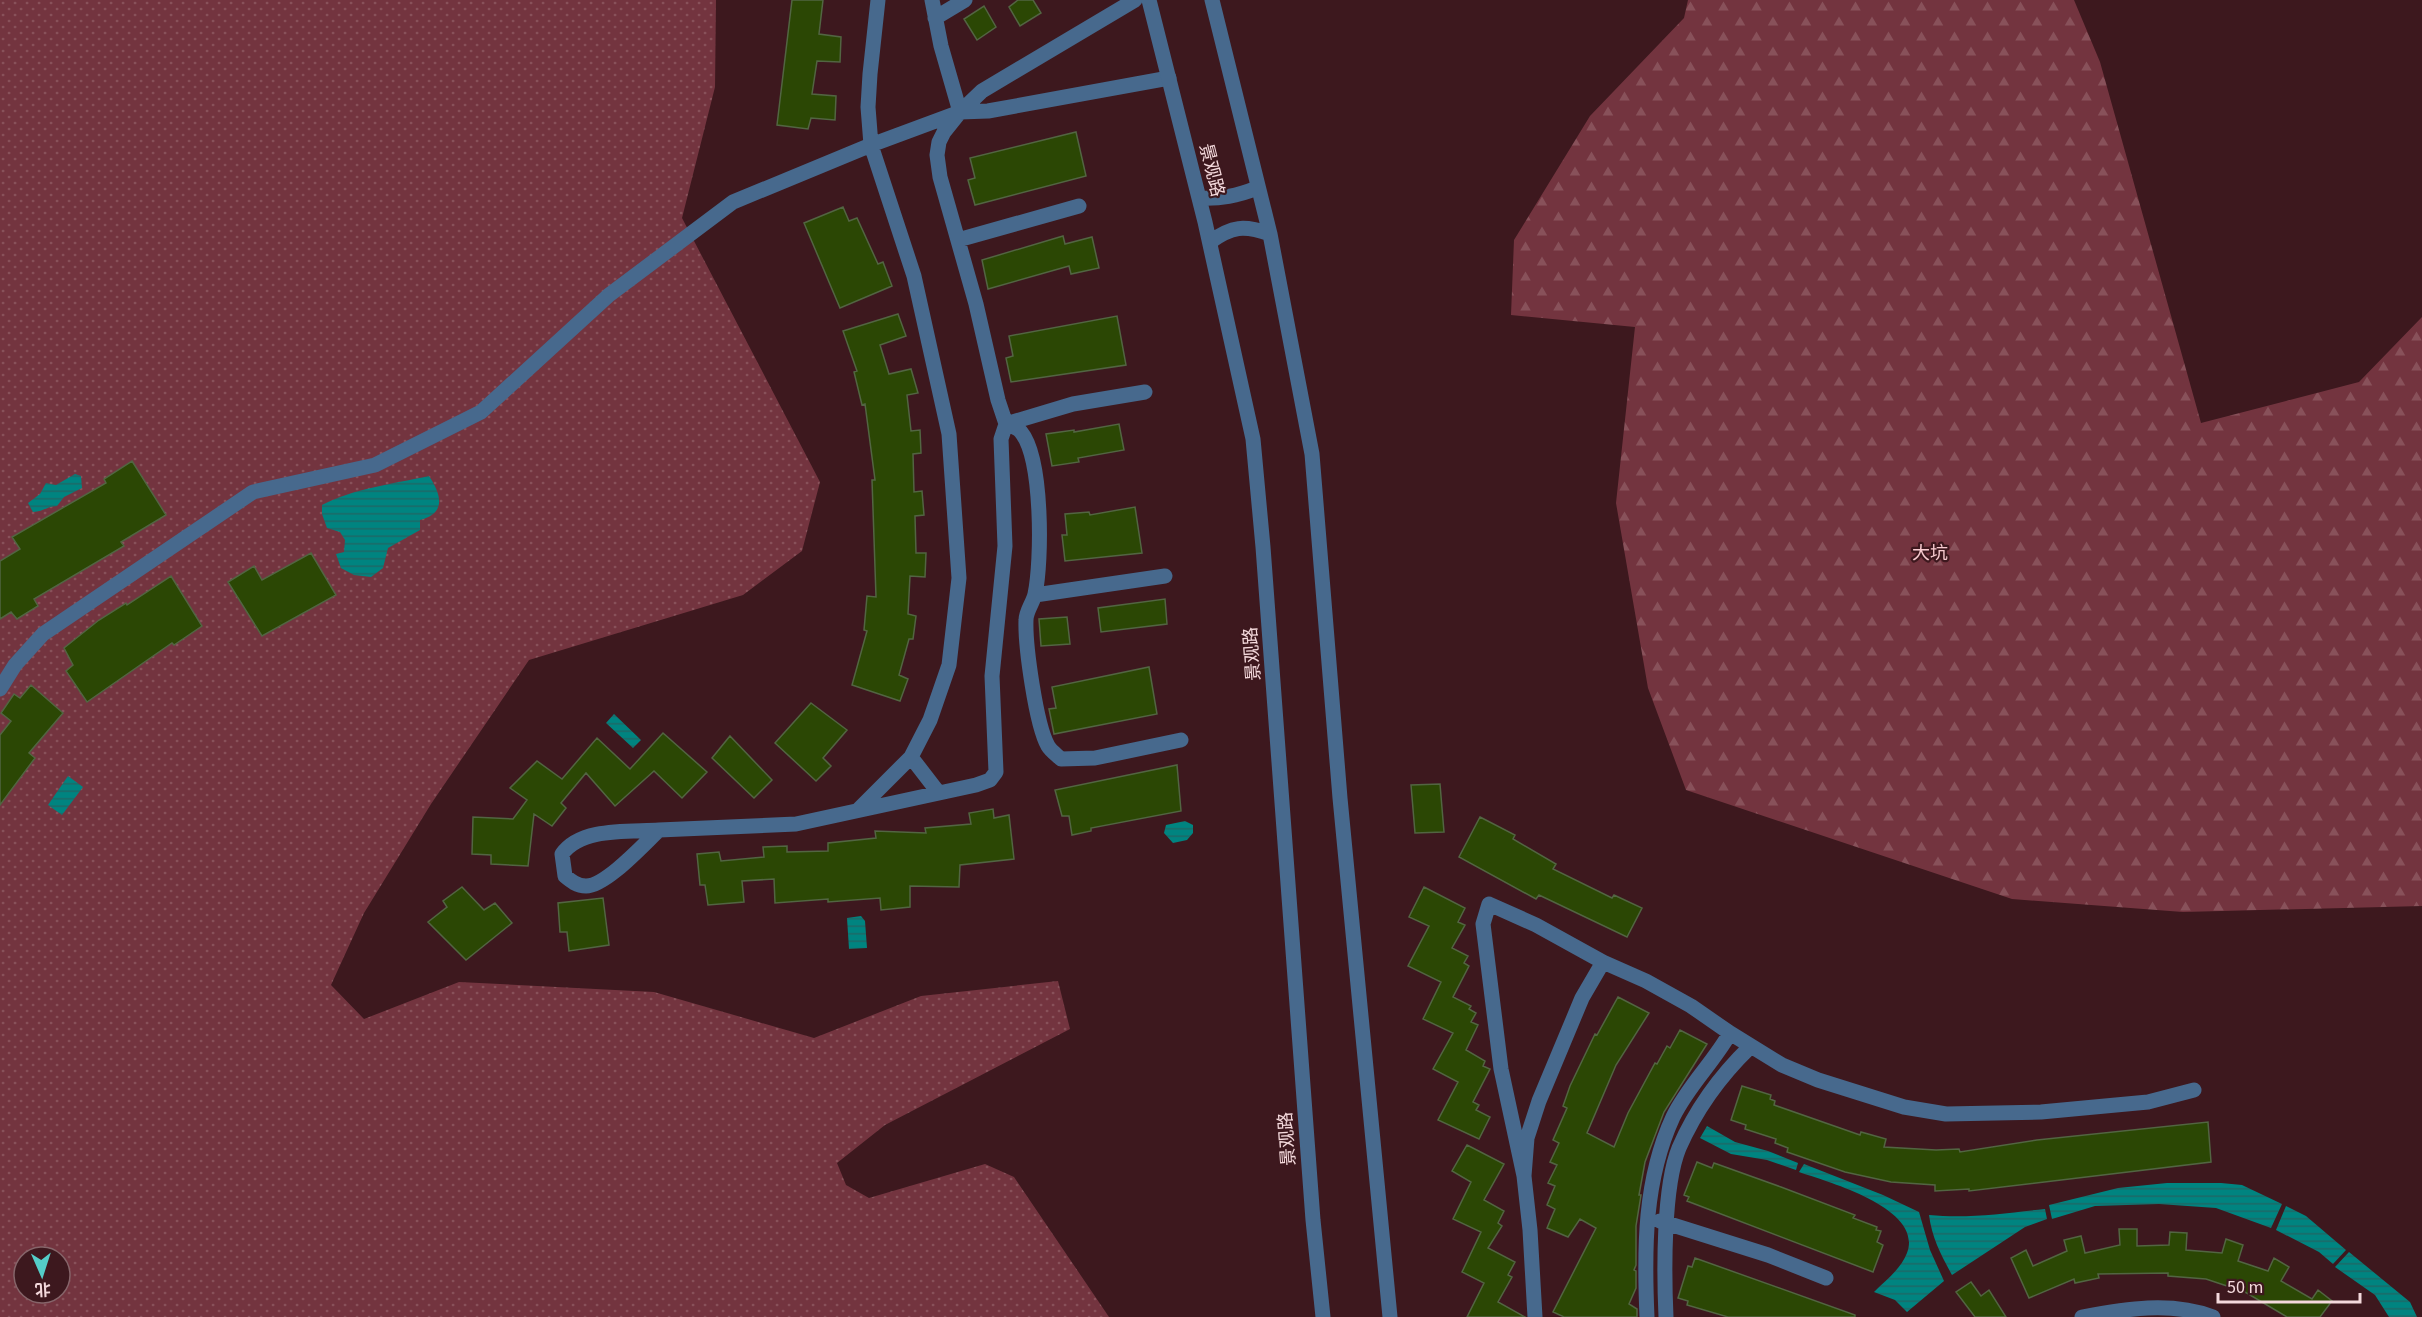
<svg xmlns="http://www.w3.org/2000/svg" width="2422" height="1317" viewBox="0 0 2422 1317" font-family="'Source Sans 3','Noto Sans SC',sans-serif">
  <defs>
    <pattern id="grass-dots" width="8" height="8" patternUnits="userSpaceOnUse" patternTransform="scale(1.5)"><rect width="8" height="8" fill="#73343f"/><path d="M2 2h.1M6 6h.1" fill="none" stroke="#88515a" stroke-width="1.8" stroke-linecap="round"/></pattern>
    <pattern id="forest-firs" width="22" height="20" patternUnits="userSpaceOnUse" patternTransform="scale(1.5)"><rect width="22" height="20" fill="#73343f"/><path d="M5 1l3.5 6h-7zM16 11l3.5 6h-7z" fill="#88515a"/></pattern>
    <pattern id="water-rules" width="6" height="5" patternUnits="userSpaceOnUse" patternTransform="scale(1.5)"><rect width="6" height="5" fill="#008480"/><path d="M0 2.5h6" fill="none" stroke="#1d6967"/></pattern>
  </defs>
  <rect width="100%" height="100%" fill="#3d181e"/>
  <path fill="url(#grass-dots)" fill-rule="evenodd" d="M0 0H716L715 87 682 218 820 482 802 551 743 595 529 660 431 804 364 913 331 985 364 1019 459 982 654 992 814 1038 921 996 1058 981 1070 1029 885 1125 837 1163 846 1185 869 1198 985 1164 1014 1177 1109 1317H0ZM24 1257H60V1293H24Z"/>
  <path fill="url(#forest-firs)" d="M1688 0H2074L2100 62 2201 423 2359 382 2422 317V906L2183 912 2012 899 1686 790 1648 688 1616 503 1635 327 1511 315 1514 240 1590 116 1684 18Z"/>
  <path fill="url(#water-rules)" d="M75 474 81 476 82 488 64 497 57 506C48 506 42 512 33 512L28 503 40 494 46 483 56 485Z
    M429 476C441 494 447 513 420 520V530L388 548 383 568 371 577 354 575 341 568 336 554 344 552 345 540 340 532 327 528 322 514V505C355 488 393 484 429 476Z
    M614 714 641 740 633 748 606 723Z
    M68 776 83 787 62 815 48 805Z
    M1185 821 1193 825V833L1187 840 1173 843 1164 833 1166 825Z
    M861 916 865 921 867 948 849 949 847 918Z
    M1707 1126 1735 1142 1768 1151 1798 1163 1796 1170 1767 1160 1731 1154 1700 1138Z
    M1804 1164 1883 1195 1919 1212 1930 1250 1944 1281 1907 1312 1895 1300 1874 1292C1885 1281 1901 1269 1907 1253 1924 1208 1828 1182 1799 1172Z
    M2167 1183H2221L2242 1185 2282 1204 2271 1228 2216 1208 2159 1204 2095 1206 2052 1219 2049 1205 2118 1188Z
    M2286 1206 2306 1216 2346 1250 2333 1264 2319 1252 2276 1230Z
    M2045 1209 2047 1219 2025 1227 1952 1275C1941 1255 1932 1238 1929 1215 1969 1219 2005 1213 2045 1209Z
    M2349 1252 2410 1302 2417 1317H2389L2375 1295 2335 1267Z"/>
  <path fill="#2b4704" stroke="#526542" stroke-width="1.5" d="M792 0H823L819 34 841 37 840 62 817 61 812 94 836 96 835 120 811 118 808 129 777 125Z
    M1018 0H1033L1041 13 1020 26 1009 7Z
    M984 6 996 27 977 40 964 19Z
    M1076 132 1086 176 975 205 968 180 975 178 970 158Z
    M843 207 849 221 857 218 878 264 883 262 892 286 840 308 804 223Z
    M1063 236 1065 244 1092 237 1099 268 1071 274 1069 266 988 289 982 260Z
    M898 314 906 336 880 345 889 374 911 369 918 393 907 395 911 431 920 430 921 453 913 454 914 492 922 491 924 515 915 516 916 553H926L925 577 910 576 908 614 916 616 913 639H909L899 675 908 679 900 701 852 685 867 631 864 630 867 596 876 597 872 480H875L865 404 862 405 854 372 857 371 843 331Z
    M1117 316 1126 365 1011 382 1006 358 1013 356 1009 336Z
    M1119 424 1124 450 1078 458 1079 462 1052 466 1046 434 1074 430V432Z
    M132 461 166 515 121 542 124 546 34 599 38 606 17 619 11 612 0 619V561L20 549 12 537 106 483 104 479Z
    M1135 507 1142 553 1065 561 1062 535H1067L1065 514 1089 512 1090 515Z
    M311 553 336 595 262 636 228 582 254 566 262 580Z
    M171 576 202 626 174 645 172 643 87 702 66 671 73 665 64 648 99 620 126 603 127 605Z
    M1165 599 1167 624 1101 632 1098 608Z
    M1067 617 1070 644 1041 646 1039 619Z
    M1149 667 1157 714 1054 734 1049 709 1056 708 1052 687Z
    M31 685 63 713 29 753 35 758 0 805V735L11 721 1 713 14 694 20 698Z
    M811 703 847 730 823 758 831 766 816 781 775 743Z
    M663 733 707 772 682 798 654 771 615 806 586 773 561 803 566 808 552 826 534 814 528 866 491 864V855L472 854 473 817 513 819 527 800 510 788 537 761 562 779 597 738 630 769Z
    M730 736 772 780 754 798 712 758Z
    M1177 765 1181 811 1091 828V831L1072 835 1069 816H1062L1055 790Z
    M1440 784 1444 832 1415 833 1411 785Z
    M993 809 994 818 1009 815 1014 859 960 865 959 887 910 886V907L881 910 880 898 828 902V899L775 903 774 879 742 881 744 902 708 905 705 885H700L697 854 719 852 721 861 764 857 763 847 787 846V852L828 851V843L876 838 875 831 926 833 925 828 971 824 969 813Z
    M1480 817 1515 835 1513 839 1556 864 1553 869 1612 898 1614 895 1642 908 1627 937 1539 895 1536 899 1459 857Z
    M462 887 484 910 495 903 512 923 466 960 428 922 447 907 443 901Z
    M1424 887 1465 908 1458 922 1465 925 1452 948 1468 956 1464 963 1469 966 1453 997 1471 1006 1469 1009 1476 1013 1471 1022 1478 1025 1466 1050 1485 1061 1483 1066 1490 1069 1473 1102 1479 1105 1476 1110 1490 1117 1479 1139 1438 1120 1458 1082 1433 1069 1453 1033 1423 1019 1441 982 1408 966 1429 926 1409 917Z
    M603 898 609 945 569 951 567 932H560L558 903Z
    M1618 997 1649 1013 1616 1065 1587 1133 1614 1147 1628 1113 1655 1063 1657 1064 1667 1046 1670 1048 1680 1030 1707 1044 1664 1112 1645 1162 1639 1195H1641L1636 1226V1265L1634 1270 1636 1271V1288L1629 1304 1637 1309V1317H1564L1553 1312 1596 1228 1580 1219 1568 1237 1547 1228 1555 1209 1547 1205 1555 1186 1548 1183 1557 1165 1550 1162 1559 1143 1553 1140 1567 1108 1563 1106 1570 1086 1595 1034 1597 1035Z
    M1742 1086 1771 1095 1770 1099 1775 1101 1774 1105 1860 1135 1861 1132 1886 1139 1884 1147 1936 1150 1959 1149 1960 1152 2037 1140 2208 1122 2211 1162 1969 1191V1189L1935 1191V1185L1891 1182 1845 1172 1787 1152 1788 1148 1775 1143 1776 1139 1745 1129 1746 1125 1731 1120Z
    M1467 1145 1504 1164 1484 1200 1504 1211 1498 1223 1502 1226 1488 1248 1515 1262 1508 1275 1512 1277 1498 1302 1525 1317H1467L1484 1283 1462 1272 1481 1232 1453 1219 1471 1182 1452 1171Z
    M1697 1162 1712 1168 1714 1163 1781 1187 1855 1215 1853 1218 1877 1227 1876 1230 1881 1231 1877 1242 1883 1245 1873 1272 1687 1201 1689 1197 1684 1195Z
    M2119 1229H2137V1246L2169 1245 2170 1232 2187 1233 2186 1250 2222 1253 2226 1239 2243 1245 2238 1261 2268 1271 2274 1258 2289 1267 2281 1281 2312 1299 2318 1290 2332 1301 2320 1317H2287L2245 1292 2206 1279 2168 1276V1273L2098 1274 2099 1278 2075 1283 2074 1279 2029 1298 2011 1258 2026 1250 2033 1266 2067 1251 2064 1240 2081 1236 2085 1253 2120 1245Z
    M1695 1258 1855 1315V1317H1728L1687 1305 1688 1301 1678 1298 1688 1266 1692 1267Z
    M1971 1282 1981 1296 1989 1290 2006 1317H1975L1956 1292Z"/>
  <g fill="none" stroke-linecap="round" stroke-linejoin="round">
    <path stroke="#47698d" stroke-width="15" d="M932 0 941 46 960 112
      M935 18 965 0
      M958 240 1079 206
      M1006 424C1011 426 1018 428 1021 432 1043 459 1042 561 1035 594 1033 603 1026 611 1026 620 1025 645 1036 725 1048 746 1051 751 1057 755 1061 759L1095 758 1181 740
      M1006 424 1073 404 1145 392
      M1035 595 1165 576
      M0 689 15 665 43 634 253 492 375 465 481 412 609 295 733 202 871 145 960 112 988 111 1169 78
      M911 757 938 792
      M859 809 911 757 930 720 949 665 959 578 949 434 914 276 871 145 868 107 870 74 878 0
      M659 830 796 824 976 785 990 780 996 772 992 676 1005 546 1001 439 1006 424 998 400 976 304 940 177 937 155 939 142 944 132 960 112 982 91 1135 0
      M659 830C644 844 606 886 586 886 577 886 571 881 565 876L562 854C581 827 629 832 659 830Z
      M1730 1033 1782 1065 1818 1080 1904 1107 1946 1114 2041 1112 2148 1102 2194 1090
      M1524 1176 1501 1069 1483 924 1489 904 1536 925 1603 962 1646 981 1691 1006 1730 1033C1713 1063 1688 1086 1673 1117 1644 1180 1644 1249 1647 1317
      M1660 1221 1768 1255 1826 1278
      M1535 1317 1530 1230 1524 1176 1527 1138 1539 1101 1582 998 1603 962
      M1666 1317C1664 1273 1663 1187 1679 1148 1696 1109 1720 1076 1750 1047
      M2082 1317C2125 1309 2171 1301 2213 1317"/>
    <path stroke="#47698d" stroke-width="15" d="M1149 0 1205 222 1253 439 1263 547 1313 1220 1323 1317
      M1212 0 1270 234 1312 454 1340 798 1390 1317
      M1199 198C1221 199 1237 196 1257 188
      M1210 242C1232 226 1244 225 1270 234"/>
  </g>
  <g text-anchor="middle" stroke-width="4.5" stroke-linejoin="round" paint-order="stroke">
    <g font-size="18" fill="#f4d9dc" stroke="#3d181e">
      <text transform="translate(1212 170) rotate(76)" y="6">景观路</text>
      <text transform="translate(1252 654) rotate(-94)" y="6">景观路</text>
      <text transform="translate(1287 1139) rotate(-94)" y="6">景观路</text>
    </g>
    <g font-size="18" fill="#f8cbd0" stroke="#3d181e">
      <text x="1930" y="559">大坑</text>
    </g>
  </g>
  <g transform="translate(42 1275) rotate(177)"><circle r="28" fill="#3d181e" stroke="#86656a" stroke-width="1.5"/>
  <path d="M0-4.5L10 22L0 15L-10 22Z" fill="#54cdc8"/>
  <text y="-9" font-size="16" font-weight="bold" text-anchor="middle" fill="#f4d9dc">北</text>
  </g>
  <path d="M2218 1293v9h142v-9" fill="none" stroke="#f4d9dc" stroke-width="3"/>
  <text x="2227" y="1293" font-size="18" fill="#f4d9dc" stroke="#3d181e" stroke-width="4.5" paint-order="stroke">50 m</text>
</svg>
